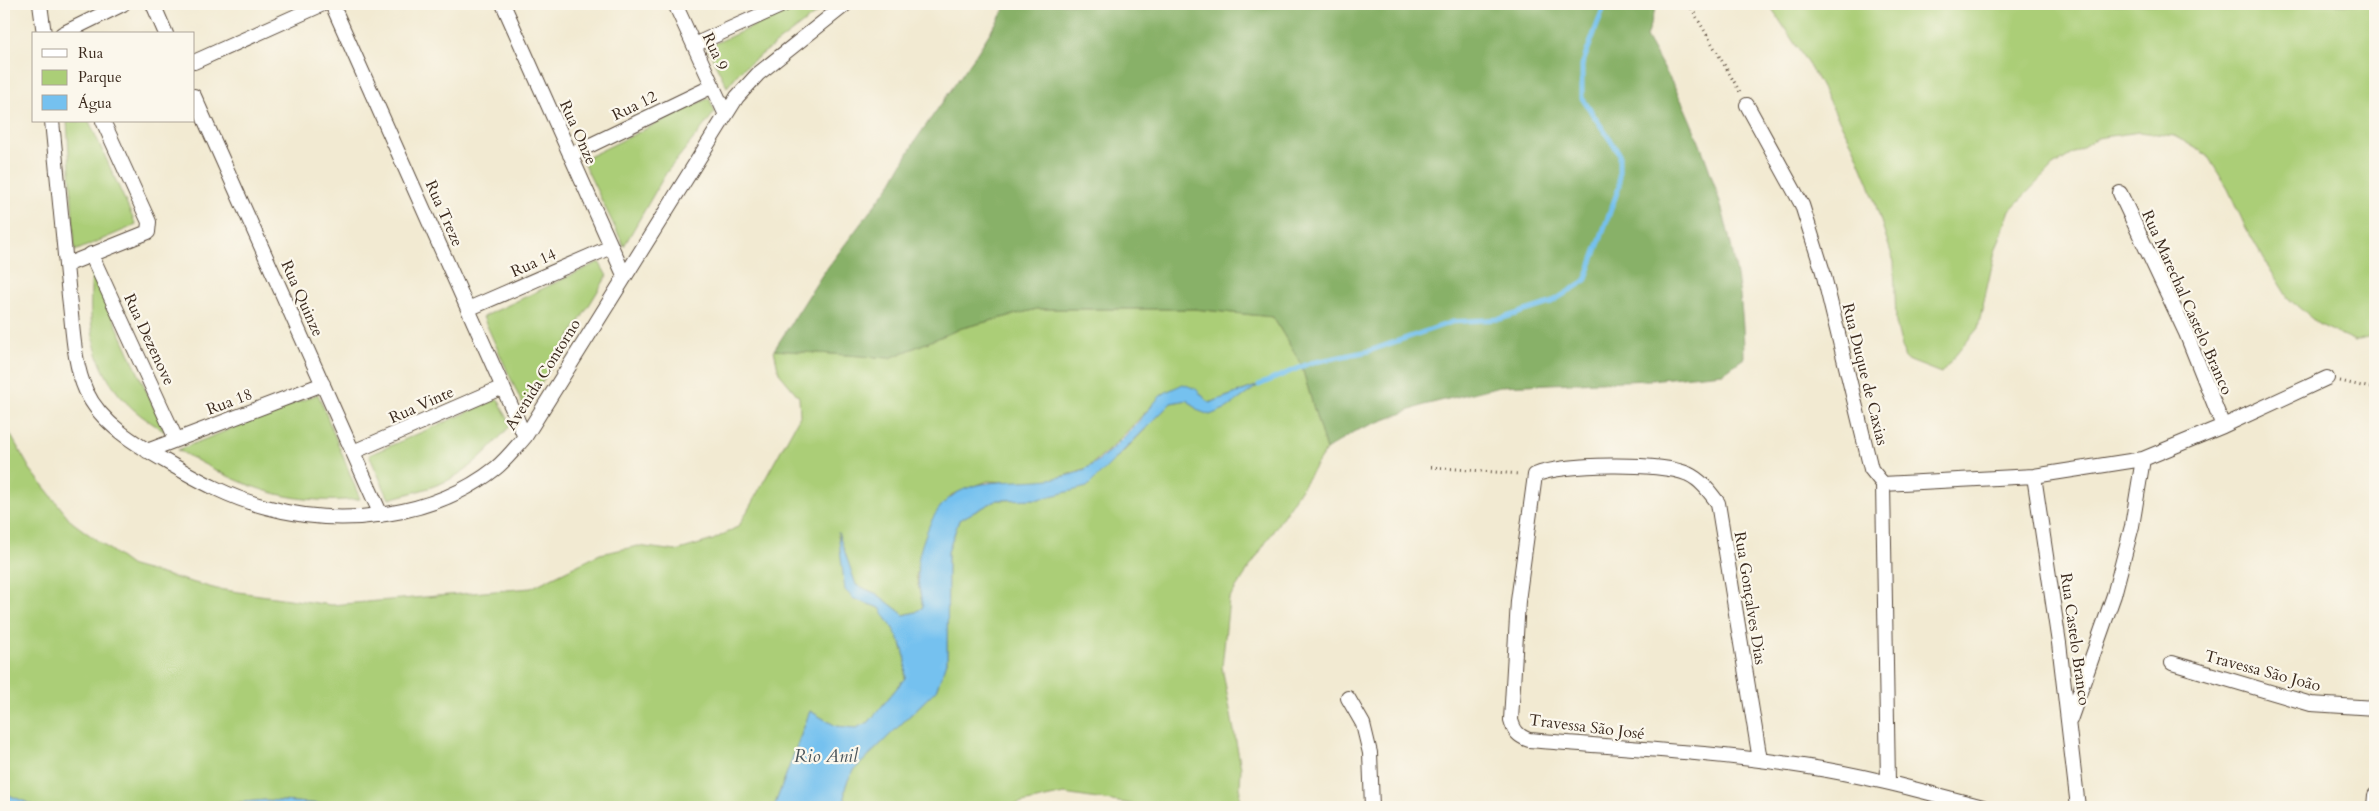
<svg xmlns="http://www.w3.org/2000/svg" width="2379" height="811" viewBox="0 0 2379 811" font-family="Cardo,serif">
  <rect width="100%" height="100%" fill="#fbf7ec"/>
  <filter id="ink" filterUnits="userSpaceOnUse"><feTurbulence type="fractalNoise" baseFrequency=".02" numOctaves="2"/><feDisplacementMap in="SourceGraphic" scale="10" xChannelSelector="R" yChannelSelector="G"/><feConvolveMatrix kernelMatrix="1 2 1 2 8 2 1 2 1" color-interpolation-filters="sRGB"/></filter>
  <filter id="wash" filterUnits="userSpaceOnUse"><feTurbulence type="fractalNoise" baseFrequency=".0096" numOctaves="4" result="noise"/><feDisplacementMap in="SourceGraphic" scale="20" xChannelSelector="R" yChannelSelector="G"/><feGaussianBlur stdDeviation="1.12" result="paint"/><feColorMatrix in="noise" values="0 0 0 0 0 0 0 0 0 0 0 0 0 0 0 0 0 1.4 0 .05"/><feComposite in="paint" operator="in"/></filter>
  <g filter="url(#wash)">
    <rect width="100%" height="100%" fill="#f2ead2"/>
    <path fill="#abce77" stroke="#737c4a" d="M803 4H819L822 9 741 70 727 87 707 47Z
      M1769 4H2375V336L2355 341 2318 324 2288 298 2268 266 2245 226 2228 189 2207 155 2175 136 2139 132 2097 138 2053 166 2010 210 1995 252 1978 328 1941 373 1905 359 1896 323 1894 262 1869 184 1854 148 1815 75Z
      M709 98 715 112 666 173 624 246 582 160Z
      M67 121H89L136 225 75 251Z
      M599 262 607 276 525 410 483 317Z
      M92 271 165 432C155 425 143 418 133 409 90 370 88 325 92 271Z
      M1037 309H1194L1273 317 1301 364 1326 450 1229 599 1222 667 1241 768 1239 807H1135L1132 804 1064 794 1004 807H847C842 791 845 783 855 769L936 690 947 662 948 552 959 520 997 500 1039 499 1115 460 1171 403 1187 400 1199 411 1256 386 1209 403 1196 389 1163 394 1110 449 1087 468 1058 478 1026 483 988 481 951 495 916 575 923 607 916 612 904 615 877 594 856 585 838 535 854 599 880 608 893 627 901 643 906 660 905 678 869 722 856 728 836 726 810 711 774 807H341L337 805 266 800 186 807H38L4 793V423L30 469 72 522 132 566 217 589 331 605 531 588 600 554 638 546 676 551 713 540 739 526 800 416 799 397 779 373 774 350 890 358 962 328Z
      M318 394 360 499C284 506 243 486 178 450Z
      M498 399 511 425C492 446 469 472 442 483 425 490 407 494 389 499L369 455Z"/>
    <path fill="#88b168" stroke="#626e43" d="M1008 4H1657L1646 37C1658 59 1672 81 1683 104 1719 184 1744 270 1744 358L1723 373 1649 380 1500 386 1424 405 1355 431 1326 450 1301 364 1273 317 1194 309H1037L962 328 890 358 774 350 822 275 892 182 915 141 977 53Z"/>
    <path fill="#75c1ef" stroke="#587686" d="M1183 384 1196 389 1209 403 1259 385 1227 408 1210 415 1199 411 1187 400 1171 403 1087 487 1039 499 997 500 959 520 948 552 947 662 936 690 855 769C845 783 842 791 847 807H774L810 711 836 726 856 728 869 722 905 678 906 660 901 643 892 627 880 608 854 599 845 590 838 532 856 585 877 594 904 615 916 612 923 607C915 570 915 561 929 526 959 457 1033 497 1087 468 1107 457 1130 431 1145 414 1151 408 1156 399 1163 394 1169 390 1177 387 1183 384Z
      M4 793 38 807H4Z
      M266 800 337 805 341 807H186Z"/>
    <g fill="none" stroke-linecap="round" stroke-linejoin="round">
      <path stroke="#75c1ef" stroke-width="5" d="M1259 385 1310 363 1369 351 1452 322 1500 319 1550 303 1585 281 1619 187V153L1582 98V65L1605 4"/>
    </g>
  </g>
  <g filter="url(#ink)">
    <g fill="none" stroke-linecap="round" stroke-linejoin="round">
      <defs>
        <path id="street" d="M40 4 44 34
          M153 4 166 34
          M332 4 525 437
          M503 4 624 275
          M675 4 725 113
          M62 34 123 4
          M694 45 785 4
          M194 62 323 4
          M194 96 381 515
          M1747 105 1802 205 1823 272 1871 469 1883 484 1888 782
          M52 121C58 179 63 238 69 296 73 327 73 362 86 391 101 424 137 445 167 462 198 480 230 498 266 507 341 528 433 518 496 468 507 459 516 447 525 437L737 97 758 74 846 4
          M570 155 713 86
          M2120 193 2186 333 2223 426
          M91 254 176 439
          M66 265 148 232 149 222 103 121
          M468 309 611 247
          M147 451 323 384
          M353 452 503 387
          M2034 476 2059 643 2078 807
          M1883 484 2034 476 2143 459 2223 426 2327 378
          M2172 663 2311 704 2375 708
          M1348 698 1363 724 1370 753 1372 807
          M2070 720 2114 595 2132 526 2143 459
          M1760 760 1718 503C1709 491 1701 480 1688 474 1660 462 1563 463 1535 475L1518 601 1511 720C1514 731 1518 736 1529 740 1622 748 1716 752 1809 767 1868 776 1925 792 1983 807
          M2374 807 2375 795"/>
      </defs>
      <use href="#street" stroke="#564739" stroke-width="16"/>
      <path stroke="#564739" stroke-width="3" stroke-dasharray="1 4" stroke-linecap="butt" d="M1689 4 1740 92
        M2340 381 2375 389
        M1431 467 1520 474"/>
      <use href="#street" stroke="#fff" stroke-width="14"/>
    </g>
  </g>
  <g text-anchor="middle" stroke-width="4.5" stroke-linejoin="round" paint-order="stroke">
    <g font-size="16" fill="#3b2a1e" stroke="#fbf7ec">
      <text transform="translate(716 51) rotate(65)" y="6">Rua 9</text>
      <text transform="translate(634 105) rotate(-26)" y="6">Rua 12</text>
      <text transform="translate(579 132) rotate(66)" y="6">Rua Onze</text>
      <text transform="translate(445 213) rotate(66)" y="6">Rua Treze</text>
      <text transform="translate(533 262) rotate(-24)" y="6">Rua 14</text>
      <text transform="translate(303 298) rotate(66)" y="6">Rua Quinze</text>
      <text transform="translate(2188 302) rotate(66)" y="6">Rua Marechal Castelo Branco</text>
      <text transform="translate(150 339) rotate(65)" y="6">Rua Dezenove</text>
      <text transform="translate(542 374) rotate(-58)" y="6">Avenida Contorno</text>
      <text transform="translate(1866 374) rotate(76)" y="6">Rua Duque de Caxias</text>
      <text transform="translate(229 401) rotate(-21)" y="6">Rua 18</text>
      <text transform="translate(421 404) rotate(-24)" y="6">Rua Vinte</text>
      <text transform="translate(1751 598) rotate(81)" y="6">Rua Gonçalves Dias</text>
      <text transform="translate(2076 639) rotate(82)" y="6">Rua Castelo Branco</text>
      <text transform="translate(2263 670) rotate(15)" y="6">Travessa São João</text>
      <text transform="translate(1587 726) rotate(7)" y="6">Travessa São José</text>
    </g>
    <g font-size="18" font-style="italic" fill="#4c575d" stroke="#fbf7ec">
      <text x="826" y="762">Rio Anil</text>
    </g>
  </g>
  <rect width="2379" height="811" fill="none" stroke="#fbf7ec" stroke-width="20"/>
  <rect x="32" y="32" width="162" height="90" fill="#fbf7ec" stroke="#aea59a"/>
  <rect x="42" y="49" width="25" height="8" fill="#ffffff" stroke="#aea59a"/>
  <text x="78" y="58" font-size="15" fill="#3b2a1e">Rua</text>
  <rect x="42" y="70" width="25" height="15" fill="#abce77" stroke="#aea59a"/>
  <text x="78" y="82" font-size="15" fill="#3b2a1e">Parque</text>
  <rect x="42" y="95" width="25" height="15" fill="#75c1ef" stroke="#aea59a"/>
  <text x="78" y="108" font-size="15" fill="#3b2a1e">Água</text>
</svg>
